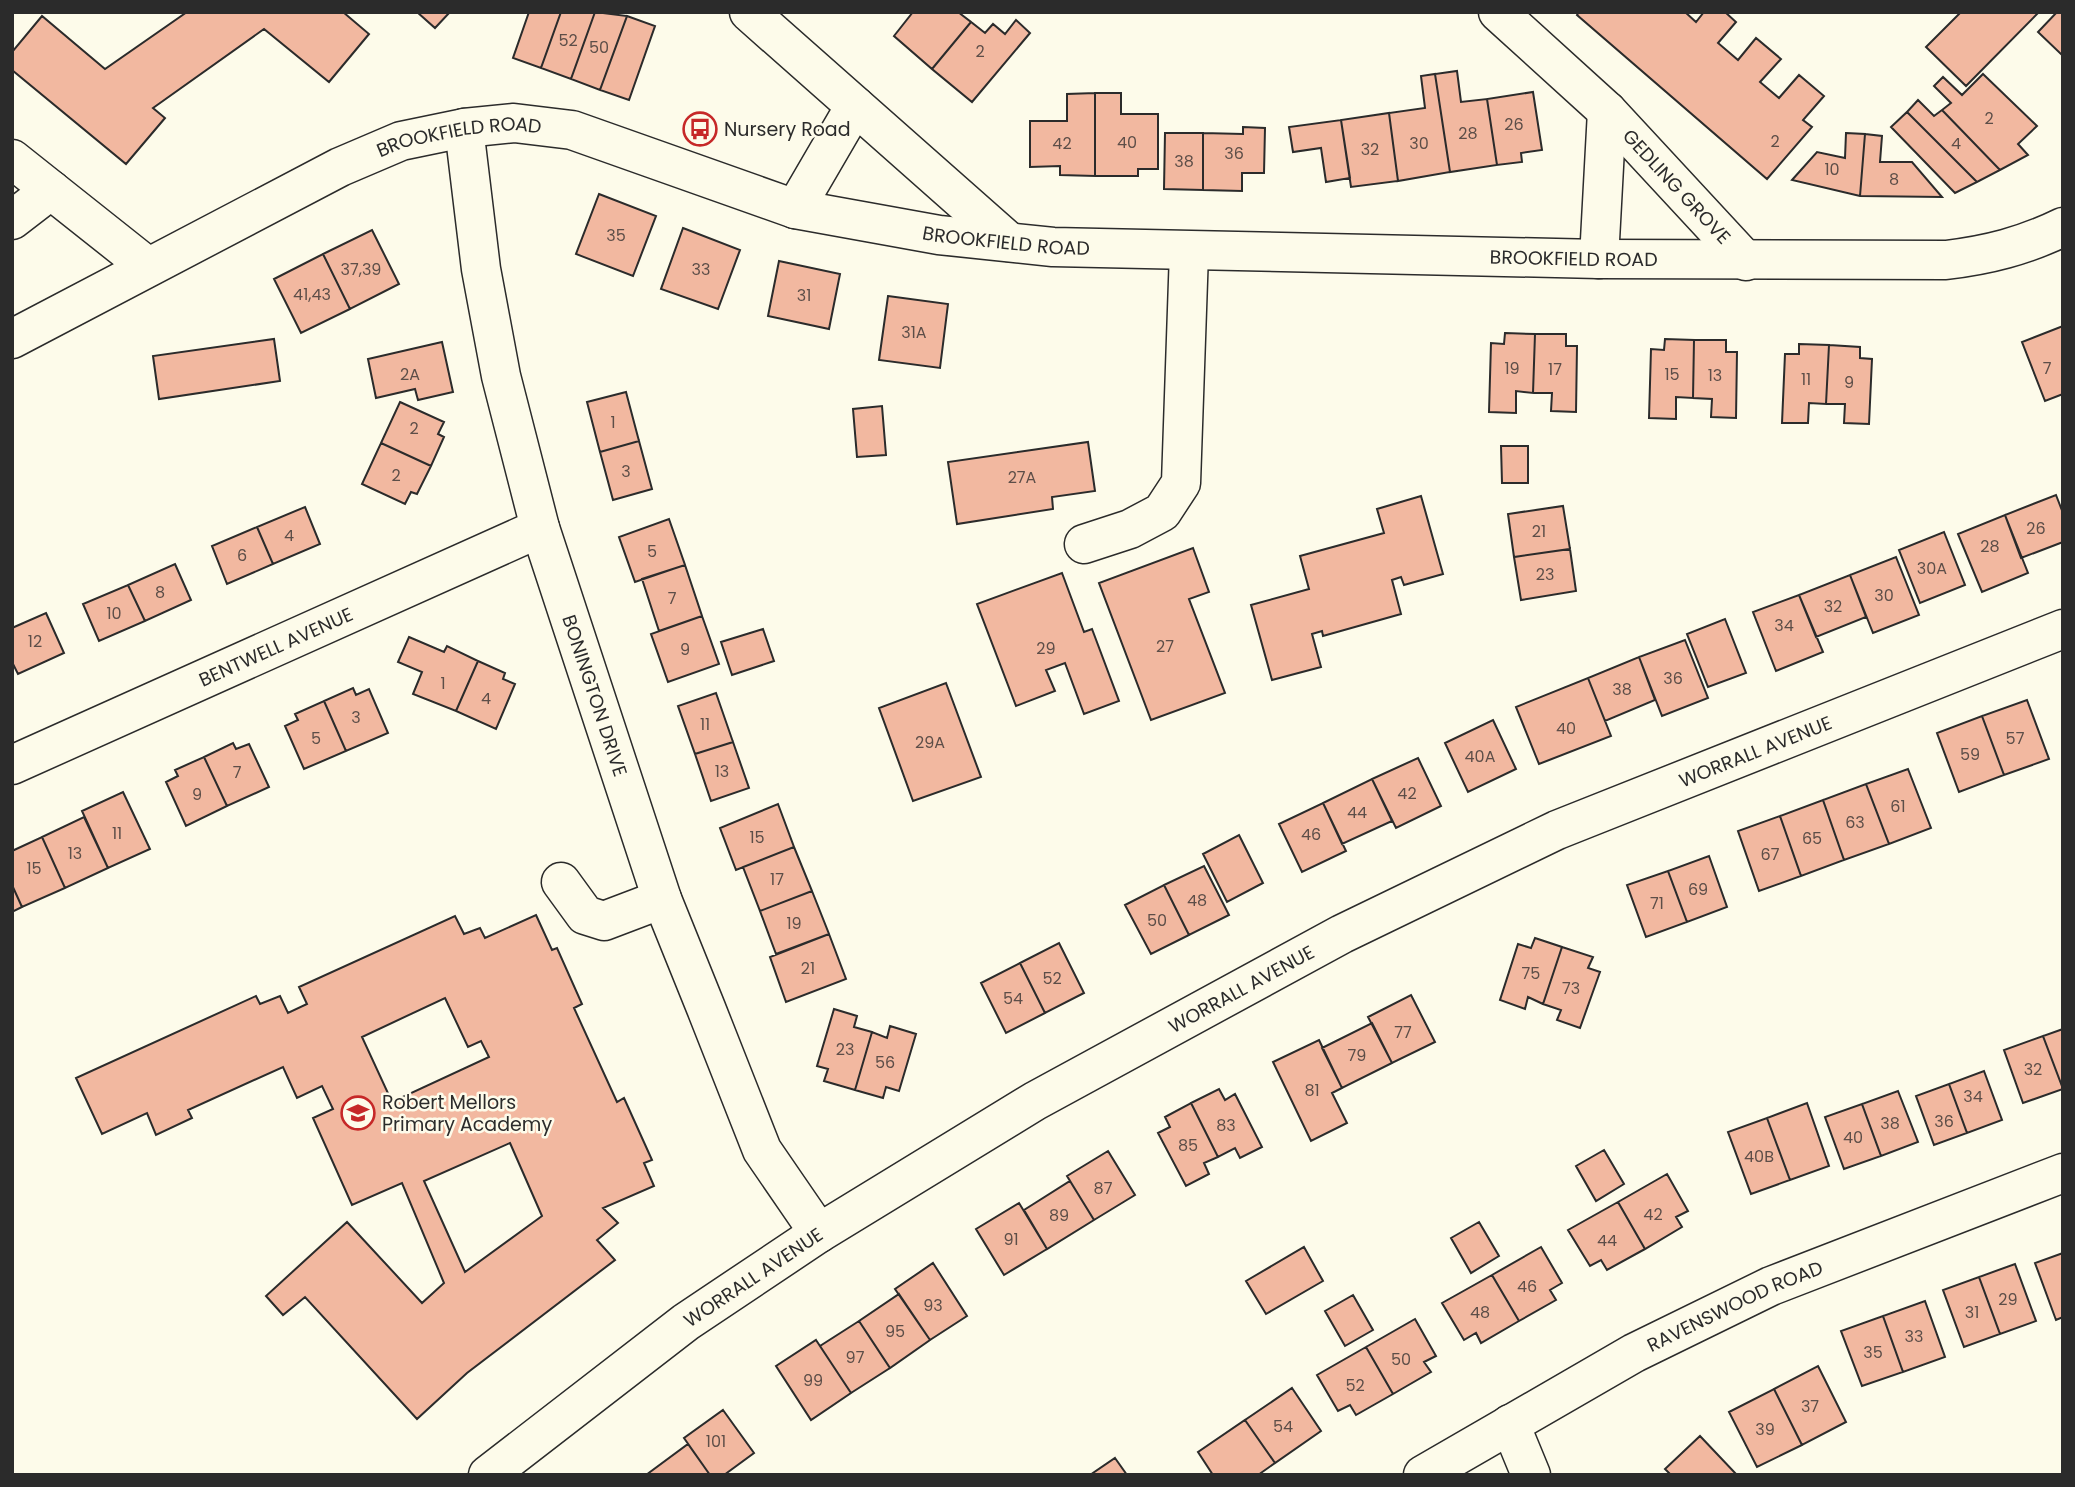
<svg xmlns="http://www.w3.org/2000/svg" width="2075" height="1487" viewBox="0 0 2075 1487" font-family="Poppins,sans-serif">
  <rect width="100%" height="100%" fill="#fdfbea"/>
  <path fill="#f2b8a0" stroke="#2b2b2b" stroke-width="2" fill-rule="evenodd" d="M187 12H343L369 34 329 82 264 29 153 108 165 118 126 164 12 70V52L42 16 105 69Z
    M417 12H450L435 28Z
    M529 12H561L541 68 513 58Z
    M561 12H595L571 79 541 68Z
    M595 12 627 16 600 90 571 79Z
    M913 12H958L971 22 932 69 894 36Z
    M1579 12H1685L1696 22 1704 12H1725L1736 22 1718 43 1738 60 1756 38 1781 59 1760 82 1779 98 1799 75 1824 96 1803 120 1812 127 1767 179 1577 15Z
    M1961 12H2039L1966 86 1926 47Z
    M2057 12H2063V56L2038 32Z
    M627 16 655 26 629 100 600 90Z
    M1016 20 1030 33 972 102 932 69 971 22 985 33 993 24 1005 34Z
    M1457 71 1461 102 1487 99 1497 165 1450 172 1435 74Z
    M1435 74 1450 172 1398 181 1389 113 1425 108 1421 76Z
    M1983 74 2037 126 2018 144 2028 155 2000 170 1942 110 1951 103 1934 86 1943 77 1962 95Z
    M1533 92 1542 150 1521 153 1522 162 1497 165 1487 99Z
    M1095 93V176L1060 175V166L1030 167V121H1067V94Z
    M1095 93H1121V114H1158V169H1138V176H1095Z
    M1918 100 1934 116 1942 110 2000 170 1977 182 1907 112Z
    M1907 112 1977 182 1955 193 1891 127Z
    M1389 113 1398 181 1351 187 1341 120Z
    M1341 120 1350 178 1326 182 1321 148 1293 152 1289 127Z
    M1243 127 1265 128 1264 173H1242V191L1203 190V133L1243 134Z
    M1165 133H1203V190L1164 189Z
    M1846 133 1865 134 1860 196 1792 180 1817 152 1845 158Z
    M1865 134 1882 136 1880 162H1912L1942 197 1860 196Z
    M599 194 656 216 633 276 576 254Z
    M683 228 740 250 718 309 661 289Z
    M372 230 399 284 350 309 323 254Z
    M323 254 350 309 301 333 274 279Z
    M779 261 840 274 829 329 768 316Z
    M888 296 948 304 940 368 879 360Z
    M2063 326V394L2045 401 2022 342Z
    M1505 333 1535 334 1533 393 1516 391V413L1489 412 1491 343 1504 344Z
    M1535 334H1566V346H1577L1576 412 1551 411 1552 393H1533Z
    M274 339 280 381 159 399 153 356Z
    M1665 339 1694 340 1693 398 1676 397V419L1649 418 1651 349 1664 350Z
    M1694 340H1726V352H1737L1736 418 1711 417 1712 399 1693 398Z
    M442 342 453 392 418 400 415 389 376 398 368 359Z
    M1799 344 1829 345 1826 404 1809 403 1808 423H1782L1785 354H1799Z
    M1829 345 1860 347V358L1872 359 1869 424 1844 423 1845 404H1826Z
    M626 392 639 441 600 452 587 402Z
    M400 402 444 422 438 434 444 437 431 466 381 443Z
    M882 406 886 455 857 457 853 409Z
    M639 441 652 489 613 500 600 452Z
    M1088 442 1095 491 1052 497 1053 509 957 524 948 462Z
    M381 443 431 466 417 494 411 492 405 504 362 484Z
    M1501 446H1528V483H1502Z
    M2056 495 2063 513V542L2021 558 2005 515Z
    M1421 496 1443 574 1404 585 1401 577 1392 580 1401 614 1323 636 1322 631 1312 634 1321 667 1272 680 1251 605 1309 589 1300 556 1384 533 1377 509Z
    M1563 506 1570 549 1514 557 1508 514Z
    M305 507 320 544 273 564 257 527Z
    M2005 515 2028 573 1982 592 1958 534Z
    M669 519 685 565 635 582 619 537Z
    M257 527 273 564 227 584 212 546Z
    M1944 532 1965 585 1920 603 1899 550Z
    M1193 548 1209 592 1189 599 1225 693 1151 720 1099 583Z
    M1570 549 1576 591 1521 600 1514 557Z
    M1896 557 1919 615 1873 633 1850 575Z
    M175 564 191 600 145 621 128 585Z
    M685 565 702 616 659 631 642 579Z
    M1062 573 1084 632 1092 629 1119 701 1084 714 1065 663 1046 670 1055 691 1016 706 977 604Z
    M1850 575 1866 617 1816 637 1799 595Z
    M128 585 145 621 99 641 83 604Z
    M1799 595 1823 652 1776 671 1753 612Z
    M46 613 64 653 18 674 12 662V628Z
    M702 616 719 664 668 682 651 634Z
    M1725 619 1746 673 1708 687 1687 634Z
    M763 629 774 661 732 675 721 642Z
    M409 637 444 652 447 646 478 661 456 711 413 694 422 672 398 662Z
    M1685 640 1708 698 1662 716 1639 657Z
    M1639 657 1655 700 1605 721 1588 678Z
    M478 661 505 673 503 679 515 684 496 729 456 711Z
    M1588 678 1611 736 1539 764 1516 707Z
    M946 683 981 777 913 801 879 708Z
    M353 688 356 695 369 689 388 733 346 751 324 701Z
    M716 693 733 742 695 754 678 706Z
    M2027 700 2049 759 2004 775 1982 716Z
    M324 701 346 751 304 769 285 726 298 720 295 714Z
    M1982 716 2004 775 1959 792 1937 733Z
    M1493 720 1516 769 1468 792 1445 743Z
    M733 742 749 788 711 801 695 754Z
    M233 743 236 749 249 744 269 787 227 806 204 757Z
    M204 757 227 806 186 826 166 782 178 776 175 770Z
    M1418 758 1441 806 1396 828 1372 779Z
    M1908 769 1931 828 1889 844 1866 784Z
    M1372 779 1392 821 1342 844 1323 803Z
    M1866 784 1889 844 1844 860 1823 800Z
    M123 792 150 849 108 868 82 811Z
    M1823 800 1844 860 1801 876 1780 816Z
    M1323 803 1346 851 1302 872 1279 824Z
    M778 804 794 847 736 870 720 828Z
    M1780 816 1801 876 1759 891 1738 831Z
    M84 817 108 868 65 888 42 837Z
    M1239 835 1263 883 1227 902 1203 854Z
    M42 837 65 888 22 907 12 885V851Z
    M794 847 812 891 760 911 743 867Z
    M1709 856 1727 907 1687 922 1668 871Z
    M1204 866 1229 915 1189 935 1164 885Z
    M1668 871 1687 922 1646 937 1627 885Z
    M12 885 22 907 12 912Z
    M1164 885 1189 935 1151 954 1125 905Z
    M812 891 829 934 776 954 760 911Z
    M536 915 552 950 557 948 582 1004 574 1008 617 1102 624 1098 652 1160 644 1163 654 1186 603 1208 618 1223 597 1240 615 1260 467 1373 417 1419 305 1297 283 1315 266 1296 347 1222 422 1303 444 1283 402 1183 352 1205 313 1118 333 1109 322 1086 297 1098 283 1067 188 1110 192 1118 156 1135 147 1113 102 1134 76 1078 256 996 260 1004 280 996 288 1013 307 1004 299 987 455 916 464 934 480 928 485 938ZM445 998 468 1047 481 1041 489 1057 392 1102 362 1037ZM510 1143 542 1216 465 1272 424 1181Z
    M829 934 846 979 786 1002 770 957Z
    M1535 938 1562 947 1543 1004 1528 997 1525 1009 1500 1000 1518 944 1531 948Z
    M1059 943 1084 993 1045 1013 1020 963Z
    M1562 947 1593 957 1588 968 1600 972 1580 1028 1557 1020 1561 1010 1543 1004Z
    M1020 963 1045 1013 1006 1033 981 983Z
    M1411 995 1435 1042 1392 1063 1368 1017Z
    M834 1009 857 1016 854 1027 872 1032 855 1090 824 1081 828 1069 817 1066Z
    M1372 1023 1392 1063 1342 1088 1322 1048Z
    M890 1026 916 1034 899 1091 886 1087 883 1098 855 1090 872 1032 887 1038Z
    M2063 1029V1089L2043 1036Z
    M2043 1036 2063 1089 2023 1103 2004 1050Z
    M1319 1040 1342 1088 1332 1093 1347 1123 1311 1141 1273 1062Z
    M1984 1071 2002 1120 1967 1133 1949 1084Z
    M1949 1084 1967 1133 1934 1145 1916 1096Z
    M1219 1089 1225 1100 1235 1094 1262 1147 1240 1158 1235 1148 1218 1157 1191 1103Z
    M1898 1091 1918 1142 1881 1156 1862 1104Z
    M1191 1103 1218 1157 1204 1163 1209 1174 1186 1186 1158 1133 1170 1127 1165 1117Z
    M1807 1103 1829 1166 1790 1180 1767 1118Z
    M1862 1104 1881 1156 1844 1169 1825 1117Z
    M1767 1118 1790 1180 1751 1194 1728 1132Z
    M1604 1150 1624 1184 1596 1201 1576 1166Z
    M1108 1151 1135 1195 1094 1220 1067 1176Z
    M1667 1174 1688 1211 1676 1217 1682 1227 1645 1249 1618 1202Z
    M1070 1181 1094 1220 1047 1249 1024 1210Z
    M1618 1202 1645 1249 1607 1270 1601 1260 1590 1266 1568 1230Z
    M1019 1203 1047 1249 1004 1275 976 1229Z
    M1479 1222 1499 1256 1471 1273 1451 1238Z
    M1304 1247 1323 1281 1266 1314 1246 1281Z
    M1541 1247 1562 1283 1550 1290 1556 1300 1519 1321 1492 1275Z
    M2063 1253V1317L2056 1320 2035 1263Z
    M933 1263 967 1316 930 1340 895 1289Z
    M2015 1264 2036 1321 2000 1334 1979 1277Z
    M1492 1275 1519 1321 1481 1343 1476 1333 1464 1340 1442 1303Z
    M1979 1277 2000 1334 1964 1347 1943 1290Z
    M899 1294 930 1340 890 1368 859 1321Z
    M1353 1295 1373 1330 1345 1346 1325 1311Z
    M1925 1301 1945 1357 1903 1372 1883 1316Z
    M1883 1316 1903 1372 1862 1386 1841 1331Z
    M1415 1319 1436 1356 1424 1362 1431 1372 1393 1394 1366 1347Z
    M859 1321 890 1368 851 1393 820 1346Z
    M816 1340 851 1393 811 1420 776 1366Z
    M1366 1347 1393 1394 1356 1415 1350 1405 1338 1411 1317 1375Z
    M1818 1366 1846 1422 1802 1445 1774 1389Z
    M1292 1388 1321 1431 1275 1463 1245 1420Z
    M1774 1389 1802 1445 1757 1467 1729 1412Z
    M723 1410 754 1453 724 1475H710L684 1438Z
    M1245 1420 1275 1463 1258 1475H1213L1198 1452Z
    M1700 1436 1737 1475H1671L1665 1469Z
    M688 1444 710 1475H646Z
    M1115 1458 1127 1475H1090Z"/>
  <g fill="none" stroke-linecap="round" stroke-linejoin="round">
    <defs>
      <g id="minor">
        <path d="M749 12 1009 242"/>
        <path id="s1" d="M1498 12 1607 111 1746 261"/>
        <path id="s2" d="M464 128 481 269 501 376 540 528 662 899 706 1008 762 1150 819 1233"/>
        <path d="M12 159 148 267"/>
        <path d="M795 209 855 106"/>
        <path d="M12 220 51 190"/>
        <path d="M1599 259 1607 111"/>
        <path id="s3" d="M12 339 340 167 401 141 464 128 514 123 572 130 795 209 939 235 1053 247 1599 259 1946 260C1988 255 2024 246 2063 227"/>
        <path d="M1084 544 1130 529 1162 512 1181 483 1189 252"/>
        <path id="s4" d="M12 765 540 528"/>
        <path d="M561 882 585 915 604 921 662 899"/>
        <path d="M1510 1424 1531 1475"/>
        <path id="s5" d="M488 1475 686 1322 819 1233 1035 1101 1342 934 1557 830 2063 629"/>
        <path id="s6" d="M1423 1475 1634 1353 1771 1286 2063 1173"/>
      </g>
    </defs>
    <use href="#minor" stroke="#2b2b2b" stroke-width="41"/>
    <use href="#minor" stroke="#fdfbea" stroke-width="38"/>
  </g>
  <defs>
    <symbol id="bus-ring" viewBox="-11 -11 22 22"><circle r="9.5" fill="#fdfbea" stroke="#c62828" stroke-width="1.5"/><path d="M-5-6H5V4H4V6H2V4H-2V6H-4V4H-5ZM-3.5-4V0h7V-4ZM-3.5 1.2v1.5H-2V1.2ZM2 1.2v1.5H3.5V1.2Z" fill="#c62828"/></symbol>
    <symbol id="school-ring" viewBox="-11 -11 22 22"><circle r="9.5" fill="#fdfbea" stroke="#c62828" stroke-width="1.5"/><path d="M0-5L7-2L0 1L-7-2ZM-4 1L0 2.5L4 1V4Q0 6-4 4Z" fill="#c62828"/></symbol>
  </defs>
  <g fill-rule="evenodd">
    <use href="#bus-ring" x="681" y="110" width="38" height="38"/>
    <use href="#school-ring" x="339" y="1094" width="38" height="38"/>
  </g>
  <g text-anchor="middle" stroke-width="5" stroke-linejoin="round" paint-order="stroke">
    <g font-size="16" fill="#5d4e48">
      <text x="568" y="46">52</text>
      <text x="599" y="53">50</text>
      <text x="980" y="57">2</text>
      <text x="1989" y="124">2</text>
      <text x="1514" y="130">26</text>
      <text x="1468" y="139">28</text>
      <text x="1775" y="147">2</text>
      <text x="1127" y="148">40</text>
      <text x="1062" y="149">42</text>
      <text x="1419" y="149">30</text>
      <text x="1956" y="149">4</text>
      <text x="1370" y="155">32</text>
      <text x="1234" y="159">36</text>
      <text x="1184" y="167">38</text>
      <text x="1832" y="175">10</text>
      <text x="1894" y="185">8</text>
      <text x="616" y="241">35</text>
      <text x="361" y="275">37,39</text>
      <text x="701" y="275">33</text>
      <text x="312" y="300">41,43</text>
      <text x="804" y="301">31</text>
      <text x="914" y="338">31A</text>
      <text x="1512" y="374">19</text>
      <text x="2047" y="374">7</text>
      <text x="1555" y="375">17</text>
      <text x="410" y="380">2A</text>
      <text x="1672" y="380">15</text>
      <text x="1715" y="381">13</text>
      <text x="1806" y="385">11</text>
      <text x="1849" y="388">9</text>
      <text x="613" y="428">1</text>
      <text x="414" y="434">2</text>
      <text x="626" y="477">3</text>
      <text x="396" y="481">2</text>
      <text x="1022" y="483">27A</text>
      <text x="2036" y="534">26</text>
      <text x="1539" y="537">21</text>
      <text x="289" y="541">4</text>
      <text x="1990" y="552">28</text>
      <text x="652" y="557">5</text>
      <text x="242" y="561">6</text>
      <text x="1932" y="574">30A</text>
      <text x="1545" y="580">23</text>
      <text x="160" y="598">8</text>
      <text x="1884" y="601">30</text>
      <text x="672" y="604">7</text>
      <text x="1833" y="612">32</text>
      <text x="114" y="619">10</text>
      <text x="1784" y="631">34</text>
      <text x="35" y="647">12</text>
      <text x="1165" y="652">27</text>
      <text x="1046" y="654">29</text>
      <text x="685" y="655">9</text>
      <text x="1673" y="684">36</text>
      <text x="443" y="689">1</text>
      <text x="1622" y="695">38</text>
      <text x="486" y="704">4</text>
      <text x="356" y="723">3</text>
      <text x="705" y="730">11</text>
      <text x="1566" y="734">40</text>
      <text x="316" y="744">5</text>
      <text x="2015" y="744">57</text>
      <text x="930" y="748">29A</text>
      <text x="1970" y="760">59</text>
      <text x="1480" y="762">40A</text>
      <text x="722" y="777">13</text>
      <text x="237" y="778">7</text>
      <text x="1407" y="799">42</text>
      <text x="197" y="800">9</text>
      <text x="1898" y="812">61</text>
      <text x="1357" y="818">44</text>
      <text x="1855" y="828">63</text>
      <text x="117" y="839">11</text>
      <text x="1311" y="840">46</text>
      <text x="757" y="843">15</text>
      <text x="1812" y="844">65</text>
      <text x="75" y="859">13</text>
      <text x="1770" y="860">67</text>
      <text x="34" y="874">15</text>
      <text x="777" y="885">17</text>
      <text x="1698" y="895">69</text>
      <text x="1197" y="906">48</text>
      <text x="1657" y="909">71</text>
      <text x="1157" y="926">50</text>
      <text x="794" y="929">19</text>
      <text x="808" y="974">21</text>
      <text x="1531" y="979">75</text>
      <text x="1052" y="984">52</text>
      <text x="1571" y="994">73</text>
      <text x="1013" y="1004">54</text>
      <text x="1403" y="1038">77</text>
      <text x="845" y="1055">23</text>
      <text x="1357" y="1061">79</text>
      <text x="885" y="1068">56</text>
      <text x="2033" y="1075">32</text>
      <text x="1312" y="1096">81</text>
      <text x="1973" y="1102">34</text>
      <text x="1944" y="1127">36</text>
      <text x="1890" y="1129">38</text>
      <text x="1226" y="1131">83</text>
      <text x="1853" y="1143">40</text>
      <text x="1188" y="1151">85</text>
      <text x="1759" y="1162">40B</text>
      <text x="1103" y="1194">87</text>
      <text x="1653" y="1220">42</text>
      <text x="1059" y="1221">89</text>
      <text x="1011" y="1245">91</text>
      <text x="1607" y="1246">44</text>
      <text x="1527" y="1292">46</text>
      <text x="2008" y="1305">29</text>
      <text x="933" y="1311">93</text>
      <text x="1480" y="1318">48</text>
      <text x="1972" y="1318">31</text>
      <text x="895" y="1337">95</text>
      <text x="1914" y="1342">33</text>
      <text x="1873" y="1358">35</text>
      <text x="855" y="1363">97</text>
      <text x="1401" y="1365">50</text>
      <text x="813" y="1386">99</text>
      <text x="1355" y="1391">52</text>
      <text x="1810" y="1412">37</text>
      <text x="1283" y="1432">54</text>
      <text x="1765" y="1435">39</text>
      <text x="716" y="1447">101</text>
    </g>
    <g font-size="19" fill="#2b2b2b" stroke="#fdfbea" text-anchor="start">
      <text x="724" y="136">Nursery Road</text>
      <text x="382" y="1109">Robert Mellors<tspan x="382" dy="22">Primary Academy</tspan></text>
    </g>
    <g font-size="19" fill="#2b2b2b" stroke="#fdfbea">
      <text dy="7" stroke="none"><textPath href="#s3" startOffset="495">BROOKFIELD ROAD</textPath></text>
      <text dy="7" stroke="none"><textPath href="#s1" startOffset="250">GEDLING GROVE</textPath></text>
      <text dy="7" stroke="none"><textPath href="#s3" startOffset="1060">BROOKFIELD ROAD</textPath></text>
      <text dy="7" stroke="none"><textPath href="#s3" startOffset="1628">BROOKFIELD ROAD</textPath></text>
      <text dy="7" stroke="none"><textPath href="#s4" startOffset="289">BENTWELL AVENUE</textPath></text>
      <text dy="7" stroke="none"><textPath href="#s2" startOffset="584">BONINGTON DRIVE</textPath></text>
      <text dy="7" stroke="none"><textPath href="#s5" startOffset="1465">WORRALL AVENUE</textPath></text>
      <text dy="7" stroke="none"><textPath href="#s5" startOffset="898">WORRALL AVENUE</textPath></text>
      <text dy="7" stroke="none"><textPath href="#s5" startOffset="331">WORRALL AVENUE</textPath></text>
      <text dy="7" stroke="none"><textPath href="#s6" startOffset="355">RAVENSWOOD ROAD</textPath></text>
    </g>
  </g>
  <rect width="2075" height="1487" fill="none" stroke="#2b2b2b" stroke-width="28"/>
</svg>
